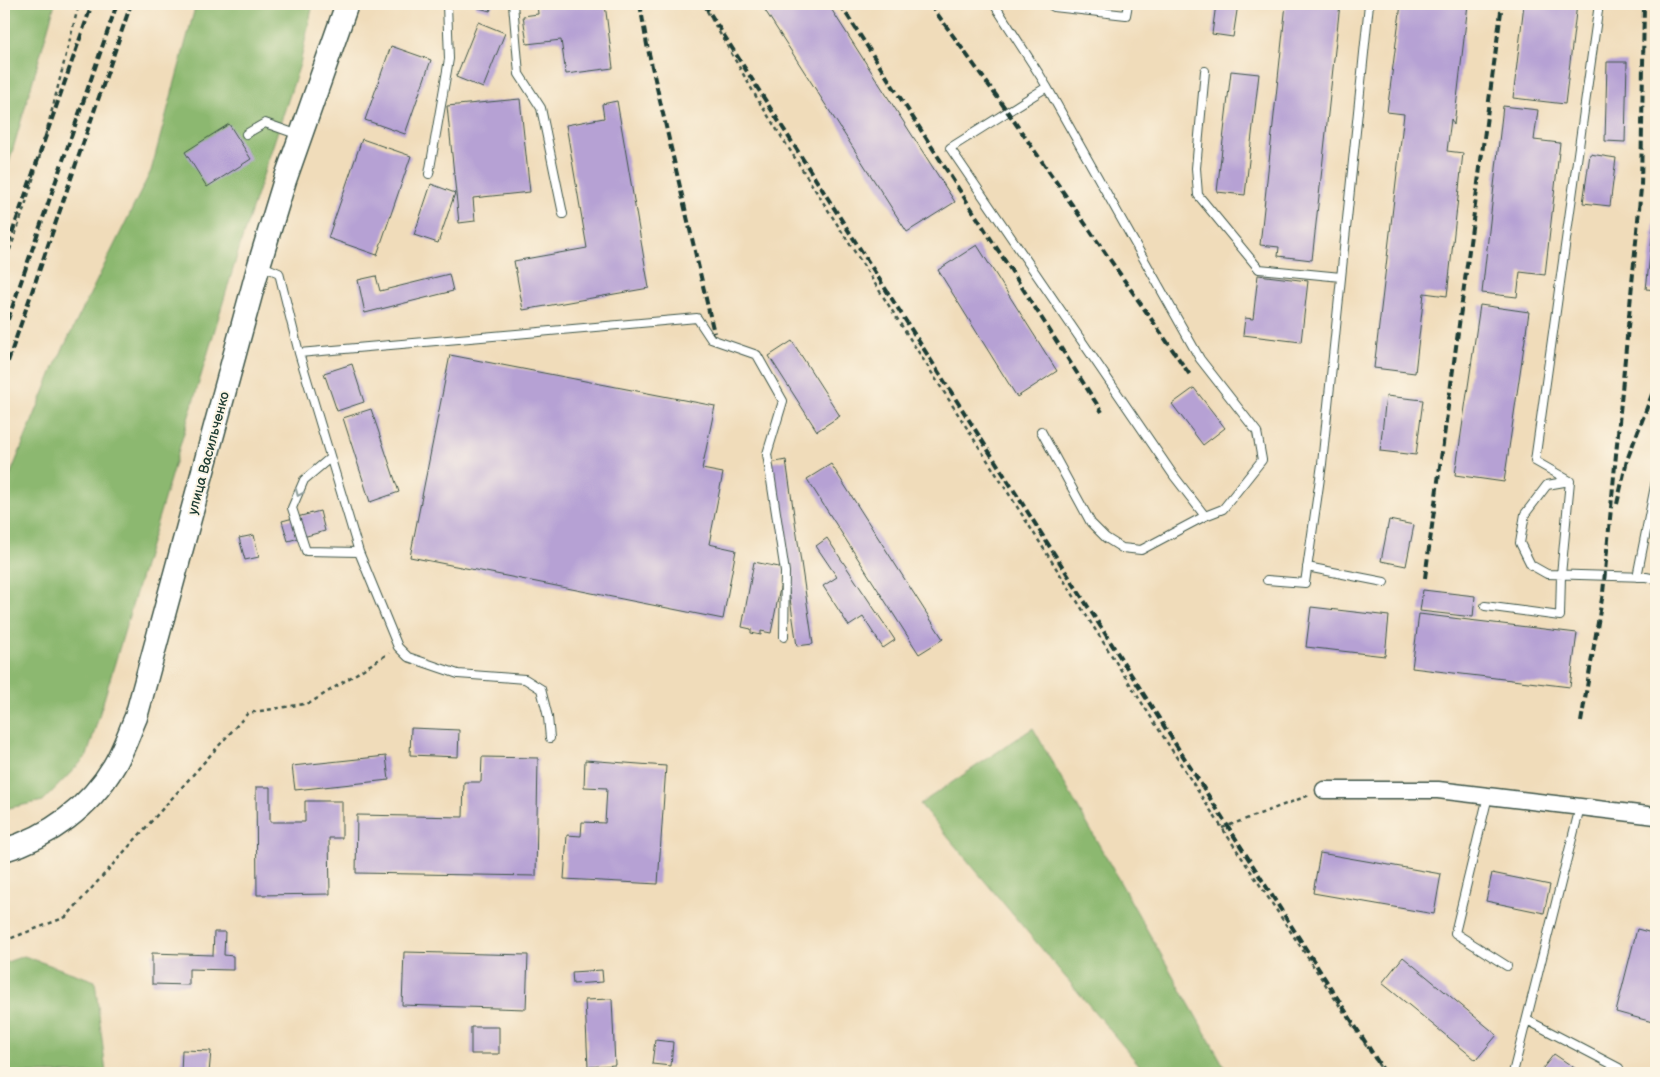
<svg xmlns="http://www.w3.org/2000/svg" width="1660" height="1077" viewBox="0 0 1660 1077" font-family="'Balsamiq Sans',sans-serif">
  <rect width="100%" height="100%" fill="#fcf5e5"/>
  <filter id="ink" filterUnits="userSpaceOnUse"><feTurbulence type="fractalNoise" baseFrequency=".02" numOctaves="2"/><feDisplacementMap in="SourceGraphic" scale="10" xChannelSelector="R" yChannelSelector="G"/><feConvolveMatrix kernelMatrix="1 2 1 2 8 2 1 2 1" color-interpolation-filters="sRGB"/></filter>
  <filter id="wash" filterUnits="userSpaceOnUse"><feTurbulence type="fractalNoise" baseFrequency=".0096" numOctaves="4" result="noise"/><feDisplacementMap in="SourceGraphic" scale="20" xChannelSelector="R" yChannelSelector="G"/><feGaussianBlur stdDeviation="1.12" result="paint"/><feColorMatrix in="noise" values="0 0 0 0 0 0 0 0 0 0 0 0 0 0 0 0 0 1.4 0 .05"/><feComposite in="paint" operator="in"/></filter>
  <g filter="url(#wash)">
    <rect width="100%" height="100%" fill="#f0dcba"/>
    <path fill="#8cb86f" stroke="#567a52" d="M4 4H55L4 180Z
      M196 4H313L300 64 242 239 87 756 43 801 4 809V490L55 365 151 171Z
      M1033 728 1228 1073H1146L920 804Z
      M24 956 95 981 106 1073H4V963Z"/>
    <g id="blocks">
      <path fill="#b6a1d4" d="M476 4H493L490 11 475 7Z
        M537 4H605L613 68 566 74 561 40 527 44 523 16 538 14Z
        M761 4H828L955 202 907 232Z
        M1216 4H1238L1233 37 1212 34Z
        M1286 4H1340L1312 260 1278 256 1279 247 1260 245Z
        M1401 4H1468L1454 125 1451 119 1447 151 1463 153 1447 296 1424 293 1415 373 1374 368 1404 114 1387 112Z
        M1524 4H1577L1565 104 1513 98Z
        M478 22 505 33 483 88 456 77Z
        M391 46 431 60 405 134 365 120Z
        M1607 62H1627L1625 142 1605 141Z
        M1231 71 1259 74 1245 195 1217 192Z
        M520 99 530 192 473 198 475 221 459 223 447 106Z
        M617 101 649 288 523 310 514 261 587 248 566 125 604 118 602 104Z
        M1503 106 1538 110 1534 140 1560 143 1545 275 1520 272 1517 297 1482 293Z
        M229 124 251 159 207 187 185 152Z
        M362 139 411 156 377 255 328 238Z
        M1590 154 1616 158 1610 206 1583 203Z
        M431 184 455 193 438 243 414 235Z
        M1655 213H1656V290L1646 289Z
        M977 245 1057 371 1017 397 938 270Z
        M449 274 453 291 365 313 358 280 376 276 380 291Z
        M1258 275 1308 281 1301 342 1243 335 1245 318 1253 319Z
        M1480 305 1529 312 1504 482 1455 475Z
        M792 341 840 416 817 431 769 356Z
        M450 355 715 406 702 469 723 473 709 544 736 550 723 619 410 557Z
        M352 364 364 402 337 411 324 373Z
        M1194 388 1225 428 1203 445 1172 404Z
        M1386 396 1423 400 1416 455 1380 451Z
        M371 409 399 492 370 502 343 418Z
        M786 460 813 644 797 646 770 463Z
        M831 464 943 639 919 654 807 479Z
        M320 511 325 531 288 541 282 521Z
        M1389 520 1414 525 1406 566 1381 561Z
        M254 535 259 557 245 560 239 538Z
        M827 538 895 640 883 648 863 617 849 626 823 586 837 577 816 546Z
        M754 562 784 568 771 633 761 631V635L751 633V629L742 627Z
        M1423 590 1475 596 1473 617 1420 611Z
        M1311 607 1389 616 1385 656 1306 647Z
        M1419 614 1577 633 1570 687 1412 668Z
        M411 728 459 730 458 757 410 755Z
        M386 756 389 780 295 790 292 766Z
        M482 757 538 758 536 876 356 873 357 815 463 817 464 782H481Z
        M585 760 666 766 658 884 564 879 567 835 581 836 582 822 605 823 607 788 584 787Z
        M256 787H270V822H305V801H342V838H329L330 894 257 895Z
        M1320 853 1441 874 1434 914 1313 893Z
        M1492 873 1550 885 1544 913 1486 901Z
        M1637 929 1656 934V1023L1616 1012Z
        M214 932H225L224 955 233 956V970L189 969V985L152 984V953L213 955Z
        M404 952 528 955 526 1009 402 1005Z
        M1403 957 1497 1035 1476 1060 1382 983Z
        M602 970 603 982 573 984 572 972Z
        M612 999 615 1065 588 1067 585 1000Z
        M471 1027H499V1054H471Z
        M655 1040 673 1042 671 1066 652 1064Z
        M182 1050 211 1051 209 1073H181Z
        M1554 1054 1582 1073H1539Z"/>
    </g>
  </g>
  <g filter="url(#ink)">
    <use href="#blocks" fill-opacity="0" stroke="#3e5548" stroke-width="1"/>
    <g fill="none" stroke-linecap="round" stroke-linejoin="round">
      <defs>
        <path id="lane" d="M513 4 519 74 541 108 563 214
          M994 4 1041 77 1047 87 1200 359 1257 432 1262 460 1223 509 1205 516 1174 476 950 148 1047 87
          M1049 4 1054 7 1126 15 1128 4
          M1205 71 1196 168 1198 195 1259 269 1341 277
          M246 134 265 123 299 135
          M429 174 449 59 447 4
          M260 265 279 273 299 353 359 552 398 647 408 657 458 674 525 679 541 689 548 717 550 738
          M299 353 697 318 711 339 757 355 783 401 767 454 785 572 784 637
          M1041 431 1091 523 1106 538 1122 548 1141 550 1205 516
          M330 458 304 480 292 508 306 551 359 552
          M1570 481 1547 485 1525 514 1520 543 1531 565 1547 574 1646 577 1656 579
          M1307 567 1384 582
          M1637 577 1656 481
          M1267 580 1305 583 1322 464 1369 4
          M1485 606 1560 616 1561 575 1570 481 1535 461 1599 4
          M1488 796 1455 933 1507 966
          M1527 1020 1619 1068
          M1513 1073 1580 807"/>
        <path id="street" d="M1324 790H1438L1656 816"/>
        <path id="secondary" d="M4 850C49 837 90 807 114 766 123 751 129 733 136 717L259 265 285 180 347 4"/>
      </defs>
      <use href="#lane" stroke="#3e5548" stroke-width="10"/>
      <use href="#street" stroke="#3e5548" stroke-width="19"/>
      <use href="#secondary" stroke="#3e5548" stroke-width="25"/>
      <path stroke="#3e5548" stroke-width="2.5" stroke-dasharray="4 4" stroke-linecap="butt" d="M703 4 758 100 1205 802 1384 1073
        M4 265C37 181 56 91 79 4
        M1222 828 1310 795
        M4 941 66 917 248 713 310 703 389 653"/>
      <use href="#lane" stroke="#fff" stroke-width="8"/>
      <use href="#street" stroke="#fff" stroke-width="16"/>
      <use href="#secondary" stroke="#fff" stroke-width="22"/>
      <path stroke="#1f3d34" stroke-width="4" stroke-dasharray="8 4" stroke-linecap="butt" d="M640 4 647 45 714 333
        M704 4 1385 1073
        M840 4 1102 412
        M930 4 998 98 1190 375
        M4 256 92 4
        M4 331 117 4
        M4 373 131 4
        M1617 504 1627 460 1656 384
        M1425 578 1502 4
        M1581 722 1603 593 1641 188 1644 4"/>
    </g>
    <defs><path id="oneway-chevron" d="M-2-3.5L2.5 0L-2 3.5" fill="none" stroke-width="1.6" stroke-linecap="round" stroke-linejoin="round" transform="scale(1.25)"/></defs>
    <use stroke="#8f9e9a" href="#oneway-chevron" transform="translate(299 493) rotate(113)"/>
  </g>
  <g text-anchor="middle" stroke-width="4" stroke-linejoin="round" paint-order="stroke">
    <g font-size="14" fill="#1f3d34" stroke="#fcf5e5">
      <text transform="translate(208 453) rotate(-75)" y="5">улица Васильченко</text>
    </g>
  </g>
  <rect width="1660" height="1077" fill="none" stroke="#fcf5e5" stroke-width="20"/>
</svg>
